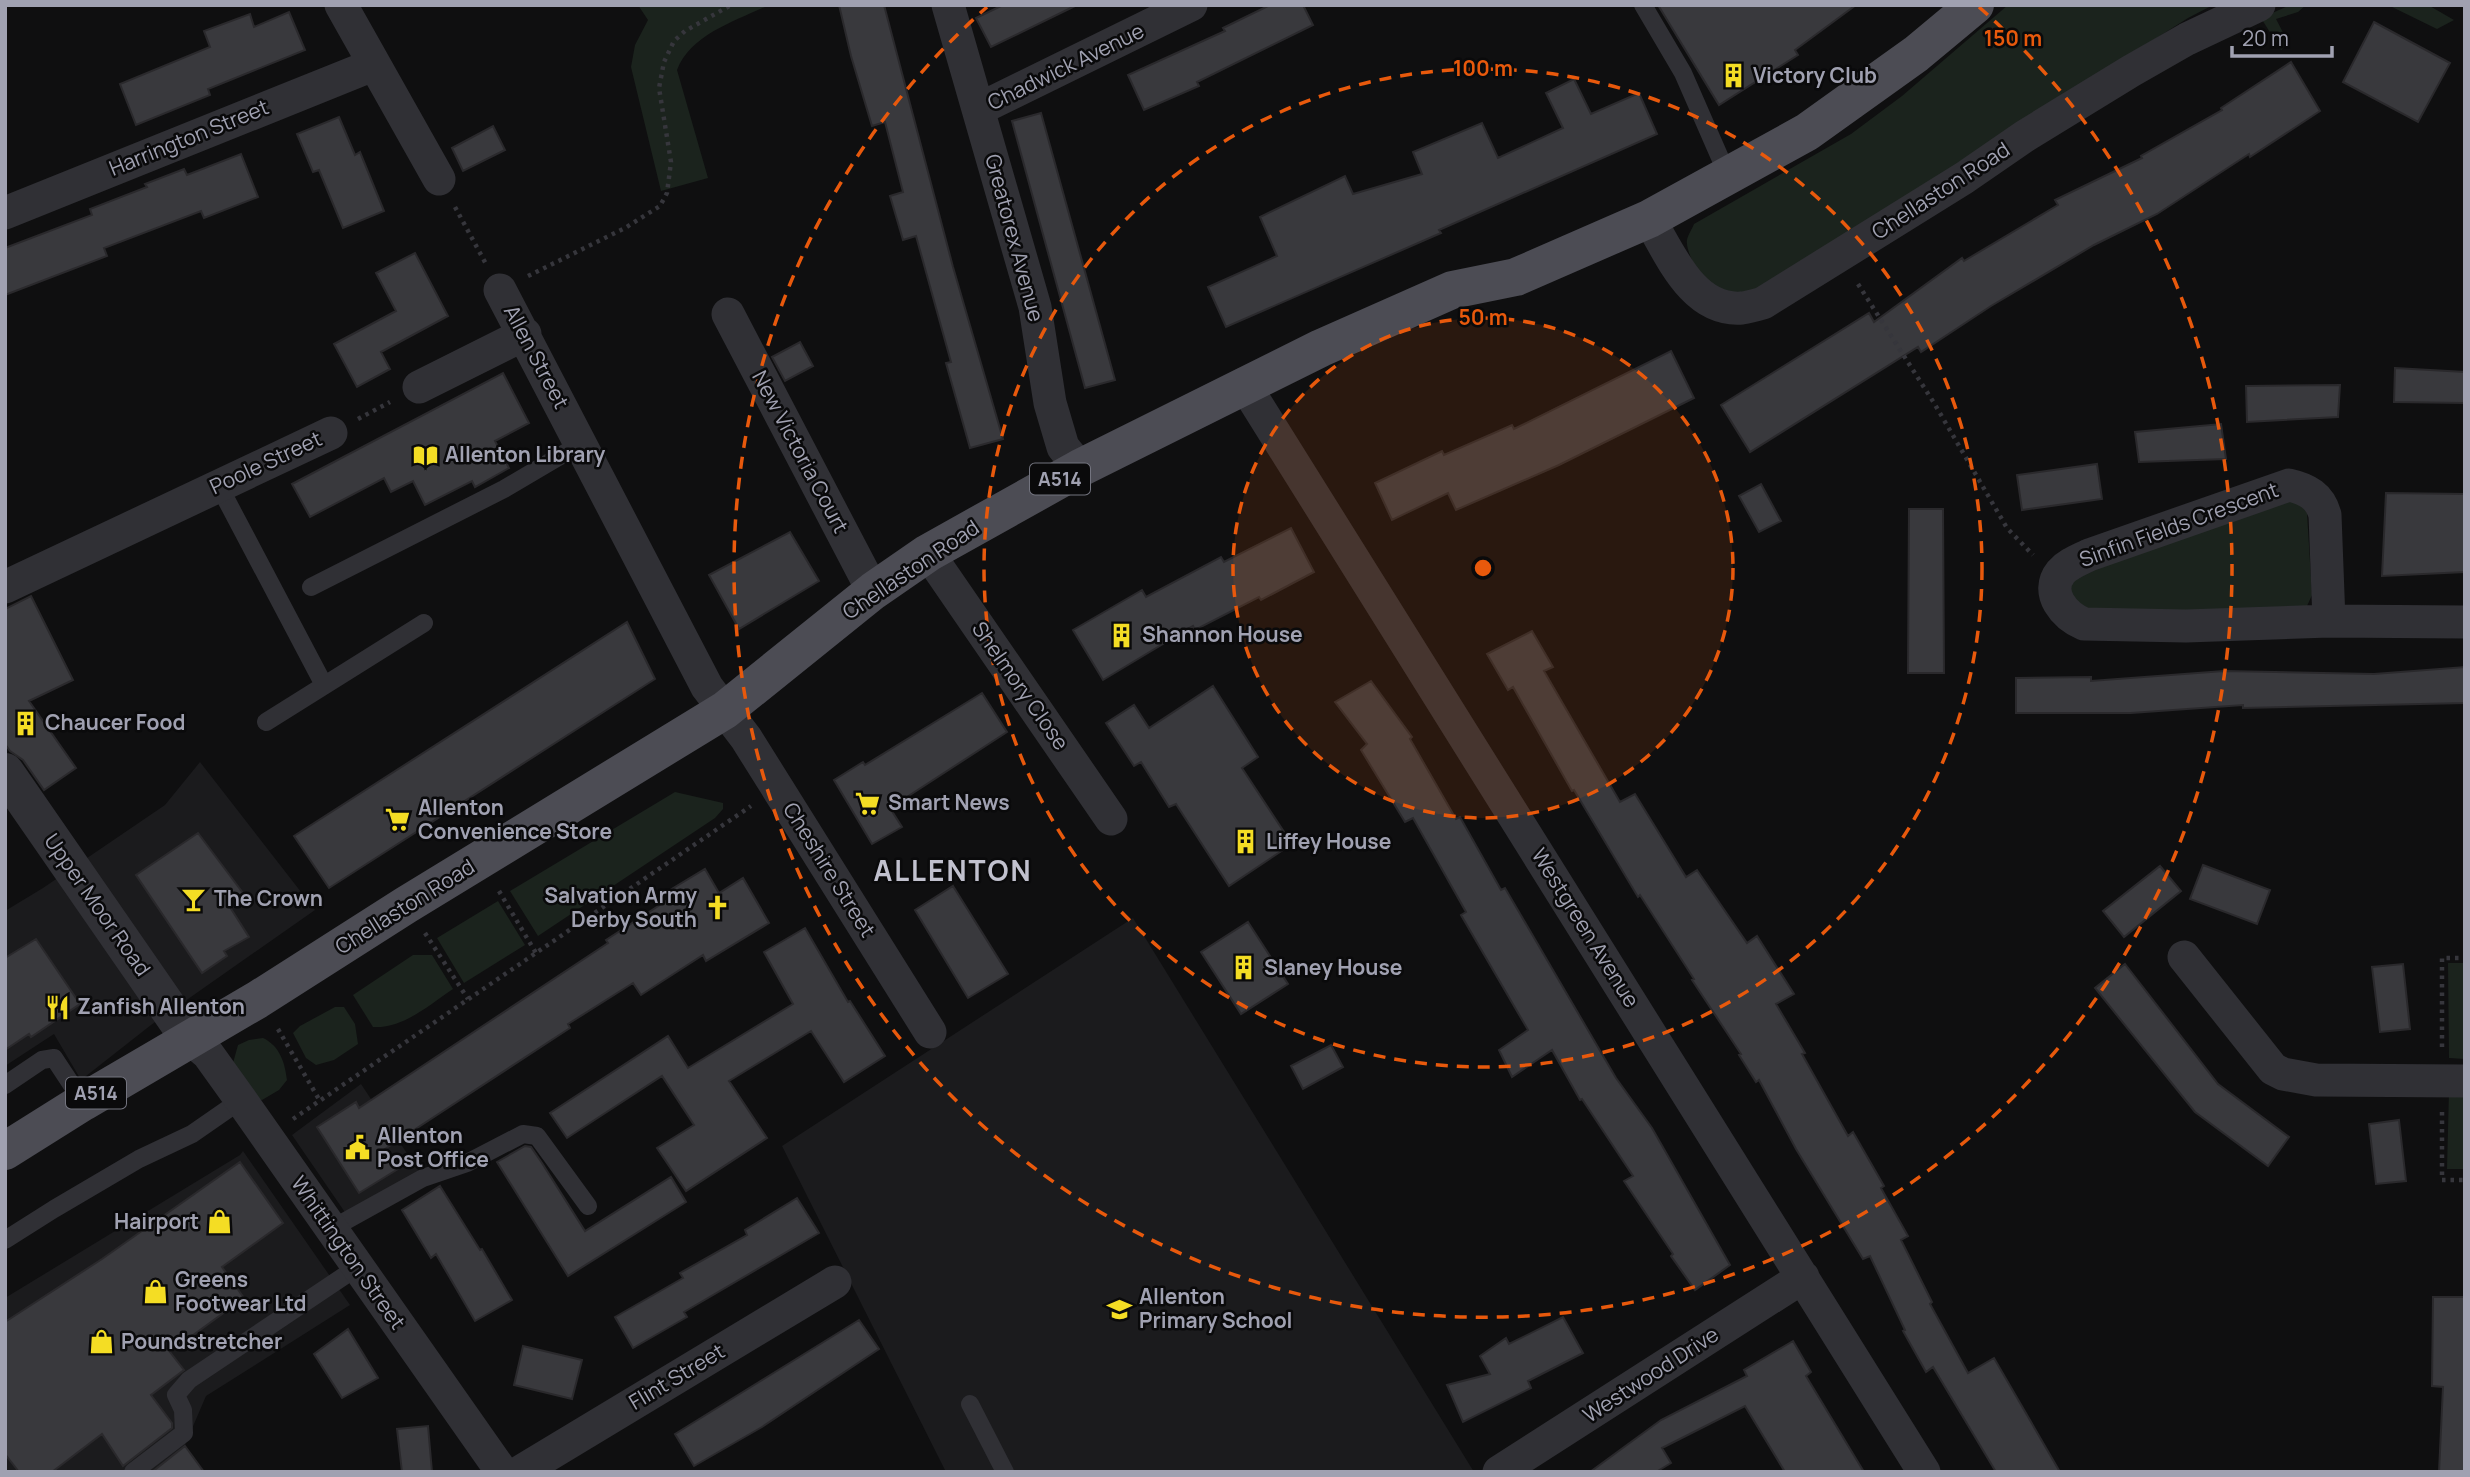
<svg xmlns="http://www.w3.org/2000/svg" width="2470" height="1477" viewBox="0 0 2470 1477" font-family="Manrope,sans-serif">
  <rect width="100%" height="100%" fill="#0f0f10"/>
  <path fill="#1b1b1d" d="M200 762 315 910 151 1025 81 1080 54 1034 5 1066V911L43 888 165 805Z
    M1133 918 1474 1472H946L782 1146Z
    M361 1084 420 1173 353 1224 292 1135Z
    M243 1151 350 1305 206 1396 179 1459 164 1472H5V1298L240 1155Z"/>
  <path fill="#1b231d" d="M638 5H769C736 21 691 34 677 70L708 178 661 191 631 67 635 45 648 20Z
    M2008 5H2213L2188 18 1753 295C1726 293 1705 288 1693 262 1690 256 1686 246 1687 240 1688 235 1692 229 1694 224L1851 134 1902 96Z
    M2290 5H2306L2298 12 2276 19 2289 44 2281 50 2261 18Z
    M2388 5H2428L2454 20 2437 29Z
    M2291 500 2300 504 2307 513 2312 595 2307 606 2297 612 2085 609 2066 595 2073 576Z
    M675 792 723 803V809L715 818 538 936 510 891Z
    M498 901 525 945 464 983 437 938Z
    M413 955H432L453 989C429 1005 403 1029 373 1027L353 995Z
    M2448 963H2465V1059L2449 1058Z
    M335 1007H344L355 1024 358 1044 334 1060 316 1065 306 1058 293 1033 300 1026Z
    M263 1038C280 1046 285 1063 287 1080L279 1090 262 1100 251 1097 233 1063 238 1045 249 1040Z
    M2449 1091 2465 1092V1169H2447Z"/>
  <path fill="#39393d" stroke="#2a292c" stroke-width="2" d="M839 5H884L953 267 1003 439 970 448 946 363 951 362 916 236 903 240 890 196 903 192 885 122 872 126 851 56Z
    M1003 5H1077L991 47 976 18Z
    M1270 5H1303L1313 25 1197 82 1199 86 1144 110 1128 75 1225 31 1223 28Z
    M1658 5H1856L1795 50 1798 55 1719 105Z
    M289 12 305 50 208 89 210 95 136 125 120 84 210 47 204 31 250 14 254 27Z
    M2374 22 2450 63 2418 122 2343 82Z
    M2291 62 2320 111 2250 157 2249 154 2157 214 2094 245 1991 306 1921 352 1918 347 1750 452 1721 405 1869 313 1874 322 1962 258 1964 261 2058 205 2055 200 2142 158 2141 156 2222 110 2221 108Z
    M1574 79 1591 114 1639 93 1657 134 1439 230 1441 233 1226 327 1208 287 1277 256 1260 217 1345 176 1353 194 1422 174 1413 152 1482 123 1498 158 1563 128 1546 93Z
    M1041 113 1115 380 1085 388 1012 121Z
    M339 117 355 155 360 152 384 211 343 228 319 170 313 172 297 134Z
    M493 126 505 150 463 171 452 148Z
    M241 154 258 197 204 218 201 211 104 248 107 256 5 295V248L92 215 90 209 147 187 145 184 184 169 187 175Z
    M415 253 448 316 381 352 390 369 357 387 334 344 396 311 376 273Z
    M800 342 813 366 785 381 772 357Z
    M1671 351 1694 398 1559 465 1456 510 1448 493 1392 520 1375 483 1442 451 1444 455 1512 425 1514 429Z
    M2395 368 2465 372V403L2394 402Z
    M503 373 529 423 495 441 509 468 475 487 472 481 425 505 413 481 391 492 384 478 310 517 292 484Z
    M2340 385 2338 417 2247 422 2246 386Z
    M2221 424 2226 459 2139 462 2135 432Z
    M2097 464 2102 499 2022 510 2017 475Z
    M1761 484 1781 521 1759 532 1739 496Z
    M2386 493 2465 494V572L2382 576Z
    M1909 509H1943L1944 673H1908Z
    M1291 528 1314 572 1261 600 1259 597 1195 630 1193 626 1103 680 1073 630 1142 590 1146 597 1221 557 1224 562Z
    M790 532 819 581 739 629 709 575Z
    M31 596 73 680 29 701 76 768 44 790 23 760 10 751 5 744V609Z
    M627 622 655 679 329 888 294 836Z
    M1532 631 1553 667 1544 671 1620 802 1635 794 1686 877 1697 870 1747 943 1757 936 1794 994 1776 1004 1805 1053 1802 1054 1848 1136 1853 1132 1884 1186 1881 1188 1908 1236 1901 1240 1932 1302 1930 1304 1968 1373 1994 1358 2060 1472H1996L1933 1367 1926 1372 1903 1331 1905 1330 1870 1256 1863 1259 1796 1149 1759 1080 1756 1082 1739 1055 1741 1054 1692 980 1694 979 1640 895 1638 897 1574 790 1572 791 1513 687 1508 690 1487 654Z
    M2465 667V703L2243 708V705L2131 713H2016V678L2091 677V681L2224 671 2374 674Z
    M1371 681 1412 737 1410 739 1456 819 1460 817 1501 890 1505 888 1616 1078 1652 1128 1730 1265 1695 1290 1671 1256 1673 1254 1624 1181 1633 1176 1582 1099 1580 1100 1552 1050 1512 1077 1499 1050 1528 1030 1461 915 1466 912 1413 818 1405 822 1361 750 1367 744 1335 702Z
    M1213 686 1258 757 1242 768 1292 844 1229 886 1176 804 1169 807 1141 762 1134 766 1106 723 1134 705 1149 728Z
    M982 693 1007 732 890 808 902 827 872 844 834 780 863 762 865 765Z
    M198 833 243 893 228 904 249 937 224 951 227 956 202 973 136 875Z
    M2203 865 2270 890 2257 924 2190 899Z
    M2160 866 2181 891 2124 937 2103 911Z
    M705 869 719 893 743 878 769 923 706 961 703 955 641 995 633 983 568 1024 570 1028 385 1149 398 1169 359 1193 317 1127 356 1102 359 1108 608 943 606 940 669 899 665 893Z
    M953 886 1008 974 968 998 915 910Z
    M1248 922 1288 984 1241 1014 1201 952Z
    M805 928 848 1002 850 1001 885 1056 844 1082 811 1031 729 1081 767 1138 686 1191 657 1148 694 1125 662 1076 567 1138 550 1113 668 1036 688 1068 793 1004 764 952Z
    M36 939 80 1004 31 1037 29 1034 5 1050V958Z
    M2125 964 2218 1084 2289 1137 2268 1166 2195 1112 2095 988Z
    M2403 964 2410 1029 2380 1032 2372 967Z
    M1331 1045 1343 1067 1303 1089 1291 1066Z
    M2399 1120 2406 1181 2376 1184 2369 1124Z
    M525 1146 531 1147 542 1163 585 1231 671 1177 686 1202 568 1276 497 1162Z
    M240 1162 283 1223 222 1267 244 1298 170 1352 184 1370 151 1395 172 1423V1428L123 1466 102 1434 52 1472H19L5 1454V1322L102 1259Z
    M440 1186 480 1250 482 1249 512 1300 475 1321 436 1254 431 1258 402 1210Z
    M797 1198 819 1233 684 1312 687 1317 633 1348 615 1317 683 1278 680 1273 747 1235 745 1230Z
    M2433 1297H2465V1472H2439L2443 1387 2432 1386Z
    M1563 1317 1583 1353 1528 1381 1531 1388 1463 1422 1447 1385 1490 1374 1480 1356 1506 1338 1509 1344Z
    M859 1320 879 1349 762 1427 694 1466 675 1434Z
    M348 1329 378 1378 342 1398 314 1354Z
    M1793 1341 1811 1372 1806 1376 1864 1472H1785L1745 1406 1662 1448 1671 1463 1656 1472H1590L1661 1420 1747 1376 1744 1370Z
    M523 1346 582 1360 572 1399 514 1385Z
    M428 1426 432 1472H402L397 1429Z
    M185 1446 204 1472H152Z"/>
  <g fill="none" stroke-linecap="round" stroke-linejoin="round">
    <path stroke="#36363c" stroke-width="4.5" stroke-dasharray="3.5 5" stroke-linecap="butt" d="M455 207 486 264
      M528 276 625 228 660 206 667 193 671 162 659 88 664 62 674 41 685 31 731 5
      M1858 284 1934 403 2007 528 2033 555
      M358 419 390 402
      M499 891 536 953
      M425 933 468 999
      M278 1029 320 1101
      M2442 1047V958H2465
      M2442 1112V1180H2465
      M293 1119 751 806"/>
    <path stroke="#303035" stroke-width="18" d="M1643 5 1683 73 1728 176
      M219 486 324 685
      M311 587 504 489 582 443
      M266 722 424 623
      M5 1085 42 1060 54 1058 83 1102
      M331 1229 423 1178 467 1163 523 1134 537 1136 588 1206
      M5 1240 54 1209 139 1159 192 1134 241 1100
      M970 1404 1005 1472
      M133 1472 184 1433 183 1410 176 1395 189 1380 359 1266"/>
    <path stroke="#303035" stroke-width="33" d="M341 5 439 179
      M948 5 1035 307 1050 403 1063 447 1080 468
      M979 109 1191 5
      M5 213 373 65
      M1649 219C1670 253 1692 312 1742 308 1749 307 1756 305 1763 303L1964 178 2025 136 2131 71 2187 39 2259 5
      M500 290 707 687 746 738 930 1032
      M728 314 873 591
      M1244 384 1924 1472
      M419 387 525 334
      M928 553 1111 819
      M5 587 331 433
      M2329 621 2325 515C2320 496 2307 489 2289 485L2089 555C2079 560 2068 564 2061 572 2044 593 2065 616 2084 624L2186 626 2329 621 2465 622
      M2184 957 2273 1069 2283 1074 2316 1080 2465 1081
      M189 1038 208 1054 241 1100 502 1472
      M520 1472 835 1282
      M1499 1472 1803 1277"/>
    <path stroke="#303035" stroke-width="38" d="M5 772 189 1038"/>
    <path stroke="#4c4c54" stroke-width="38" d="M5 1151 83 1102 257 1000 406 905 725 710 873 591 928 553 1080 468 1321 348 1452 290 1516 277 1649 219 1807 132 1916 54 1975 5"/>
  </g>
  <circle cx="1483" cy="568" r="250" fill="#e8590c" fill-opacity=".12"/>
  <g fill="none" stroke="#e8590c" stroke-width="3.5" stroke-dasharray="12 9">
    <circle cx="1483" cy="568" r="250"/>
    <circle cx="1483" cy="568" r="499"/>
    <path d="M1979 7A749 749 0 1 1 987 7"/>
  </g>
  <defs>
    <symbol id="building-bare" viewBox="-9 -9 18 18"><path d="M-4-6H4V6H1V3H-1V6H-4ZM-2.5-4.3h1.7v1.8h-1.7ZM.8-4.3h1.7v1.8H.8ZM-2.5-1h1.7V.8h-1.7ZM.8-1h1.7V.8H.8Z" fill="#f4dd24" stroke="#0a0a0b" stroke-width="2.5" paint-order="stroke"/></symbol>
    <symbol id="library-bare" viewBox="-9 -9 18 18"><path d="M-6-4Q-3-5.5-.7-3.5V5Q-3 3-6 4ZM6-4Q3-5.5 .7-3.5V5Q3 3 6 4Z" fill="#f4dd24" stroke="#0a0a0b" stroke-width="2.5" paint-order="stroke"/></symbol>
    <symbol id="supermarket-bare" viewBox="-9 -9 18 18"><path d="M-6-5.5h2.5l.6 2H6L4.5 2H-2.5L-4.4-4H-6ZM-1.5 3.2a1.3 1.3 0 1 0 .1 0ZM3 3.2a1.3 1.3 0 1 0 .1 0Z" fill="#f4dd24" stroke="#0a0a0b" stroke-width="2.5" paint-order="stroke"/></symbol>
    <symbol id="bar-bare" viewBox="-9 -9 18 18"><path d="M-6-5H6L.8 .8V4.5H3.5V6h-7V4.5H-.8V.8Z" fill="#f4dd24" stroke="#0a0a0b" stroke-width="2.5" paint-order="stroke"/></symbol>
    <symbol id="church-bare" viewBox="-9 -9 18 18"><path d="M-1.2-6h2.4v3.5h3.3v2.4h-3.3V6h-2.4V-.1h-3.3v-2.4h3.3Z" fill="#f4dd24" stroke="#0a0a0b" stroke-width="2.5" paint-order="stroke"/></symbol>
    <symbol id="restaurant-bare" viewBox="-9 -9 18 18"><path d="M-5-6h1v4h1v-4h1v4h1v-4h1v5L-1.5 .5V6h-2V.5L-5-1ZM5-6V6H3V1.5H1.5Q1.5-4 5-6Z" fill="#f4dd24" stroke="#0a0a0b" stroke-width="2.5" paint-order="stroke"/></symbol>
    <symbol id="civic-bare" viewBox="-9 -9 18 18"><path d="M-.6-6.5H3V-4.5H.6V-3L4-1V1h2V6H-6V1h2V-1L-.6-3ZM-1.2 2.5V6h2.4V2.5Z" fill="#f4dd24" stroke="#0a0a0b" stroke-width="2.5" paint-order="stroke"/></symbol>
    <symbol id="shop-bare" viewBox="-9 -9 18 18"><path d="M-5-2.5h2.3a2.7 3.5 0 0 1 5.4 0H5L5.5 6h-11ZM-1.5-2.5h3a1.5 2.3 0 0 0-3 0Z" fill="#f4dd24" stroke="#0a0a0b" stroke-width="2.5" paint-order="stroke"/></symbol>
    <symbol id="school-bare" viewBox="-9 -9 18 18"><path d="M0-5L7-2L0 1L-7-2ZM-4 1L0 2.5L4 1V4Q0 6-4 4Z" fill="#f4dd24" stroke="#0a0a0b" stroke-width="2.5" paint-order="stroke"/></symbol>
  </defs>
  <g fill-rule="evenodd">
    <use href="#building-bare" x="1716" y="58" width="35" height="35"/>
    <use href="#library-bare" x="408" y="438" width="35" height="35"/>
    <use href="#building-bare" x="1104" y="618" width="35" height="35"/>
    <use href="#building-bare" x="8" y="706" width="35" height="35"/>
    <use href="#supermarket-bare" x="850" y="786" width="35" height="35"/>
    <use href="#supermarket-bare" x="380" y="802" width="35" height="35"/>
    <use href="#building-bare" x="1228" y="824" width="35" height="35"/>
    <use href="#bar-bare" x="176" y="882" width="35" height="35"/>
    <use href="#church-bare" x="700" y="890" width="35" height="35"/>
    <use href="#building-bare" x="1226" y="950" width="35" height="35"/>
    <use href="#restaurant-bare" x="40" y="990" width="35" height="35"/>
    <use href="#civic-bare" x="340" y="1130" width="35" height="35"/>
    <use href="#shop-bare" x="202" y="1204" width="35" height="35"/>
    <use href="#shop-bare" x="138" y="1274" width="35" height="35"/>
    <use href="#school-bare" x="1102" y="1292" width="35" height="35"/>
    <use href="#shop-bare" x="84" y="1324" width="35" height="35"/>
  </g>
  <g text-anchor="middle" stroke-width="5" stroke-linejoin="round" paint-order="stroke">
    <g fill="#0a0a0b" stroke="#73747f" stroke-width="2">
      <rect x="1030" y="463.5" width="60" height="31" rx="5"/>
      <rect x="66" y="1077.5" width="60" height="31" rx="5"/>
    </g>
    <g font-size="19" font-weight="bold" fill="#a0a1b1">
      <text x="1060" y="486">A514</text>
      <text x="96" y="1100">A514</text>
    </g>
    <g font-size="21" fill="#a0a1b1" stroke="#0a0a0b">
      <text transform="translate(1066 67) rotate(-26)" y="7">Chadwick Avenue</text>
      <text transform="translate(189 138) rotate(-22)" y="7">Harrington Street</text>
      <text transform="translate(1941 191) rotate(-33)" y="7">Chellaston Road</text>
      <text transform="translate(1014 238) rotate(75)" y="7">Greatorex Avenue</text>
      <text transform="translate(536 357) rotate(62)" y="7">Allen Street</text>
      <text transform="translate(800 452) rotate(62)" y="7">New Victoria Court</text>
      <text transform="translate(266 463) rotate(-25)" y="7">Poole Street</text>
      <text transform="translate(2179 525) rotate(-20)" y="7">Sinfin Fields Crescent</text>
      <text transform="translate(911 570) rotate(-34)" y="7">Chellaston Road</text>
      <text transform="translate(1020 686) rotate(55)" y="7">Shelmory Close</text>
      <text transform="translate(829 870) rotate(58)" y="7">Cheshire Street</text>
      <text transform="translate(97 905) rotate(55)" y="7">Upper Moor Road</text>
      <text transform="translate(405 907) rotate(-32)" y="7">Chellaston Road</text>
      <text transform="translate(1585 928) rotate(58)" y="7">Westgreen Avenue</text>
      <text transform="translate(348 1253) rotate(55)" y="7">Whittington Street</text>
      <text transform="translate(1651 1375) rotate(-33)" y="7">Westwood Drive</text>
      <text transform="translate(677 1377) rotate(-31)" y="7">Flint Street</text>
    </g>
    <g font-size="21" font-weight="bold" fill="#a0a1b1" stroke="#0a0a0b" text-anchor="start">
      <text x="1753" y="83">Victory Club</text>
      <text x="445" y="462">Allenton Library</text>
      <text x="1142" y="642">Shannon House</text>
      <text x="45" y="730">Chaucer Food</text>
      <text x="888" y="810">Smart News</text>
      <text x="418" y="815">Allenton<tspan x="418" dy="24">Convenience Store</tspan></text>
      <text x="1266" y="849">Liffey House</text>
      <text x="697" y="903" text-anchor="end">Salvation Army<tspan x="697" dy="24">Derby South</tspan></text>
      <text x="214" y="906">The Crown</text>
      <text x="1264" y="975">Slaney House</text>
      <text x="77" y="1014">Zanfish Allenton</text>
      <text x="377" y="1143">Allenton<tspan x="377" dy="24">Post Office</tspan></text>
      <text x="199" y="1229" text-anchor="end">Hairport</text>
      <text x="175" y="1287">Greens<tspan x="175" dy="24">Footwear Ltd</tspan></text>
      <text x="1139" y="1304">Allenton<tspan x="1139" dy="24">Primary School</tspan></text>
      <text x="121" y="1349">Poundstretcher</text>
    </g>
    <g font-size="28" font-weight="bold" letter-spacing="2" fill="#c1c1ce" stroke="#0a0a0b">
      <text x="953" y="881">ALLENTON</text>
    </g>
  </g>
  <circle cx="1483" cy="568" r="10" fill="#e8590c" stroke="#0a0a0b" stroke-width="3.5"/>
  <g font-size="21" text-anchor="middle" font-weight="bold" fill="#e8590c" stroke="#0a0a0b" stroke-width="5" stroke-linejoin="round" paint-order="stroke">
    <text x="2013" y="46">150 m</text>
    <text x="1483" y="76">100 m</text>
    <text x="1483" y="325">50 m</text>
  </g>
  <rect width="2470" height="1477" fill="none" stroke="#a0a1b1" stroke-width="14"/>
  <path d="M2232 46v10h100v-10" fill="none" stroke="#a0a1b1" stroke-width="3.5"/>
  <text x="2242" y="46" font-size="21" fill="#a0a1b1" stroke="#0a0a0b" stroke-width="5" paint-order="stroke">20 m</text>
</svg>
